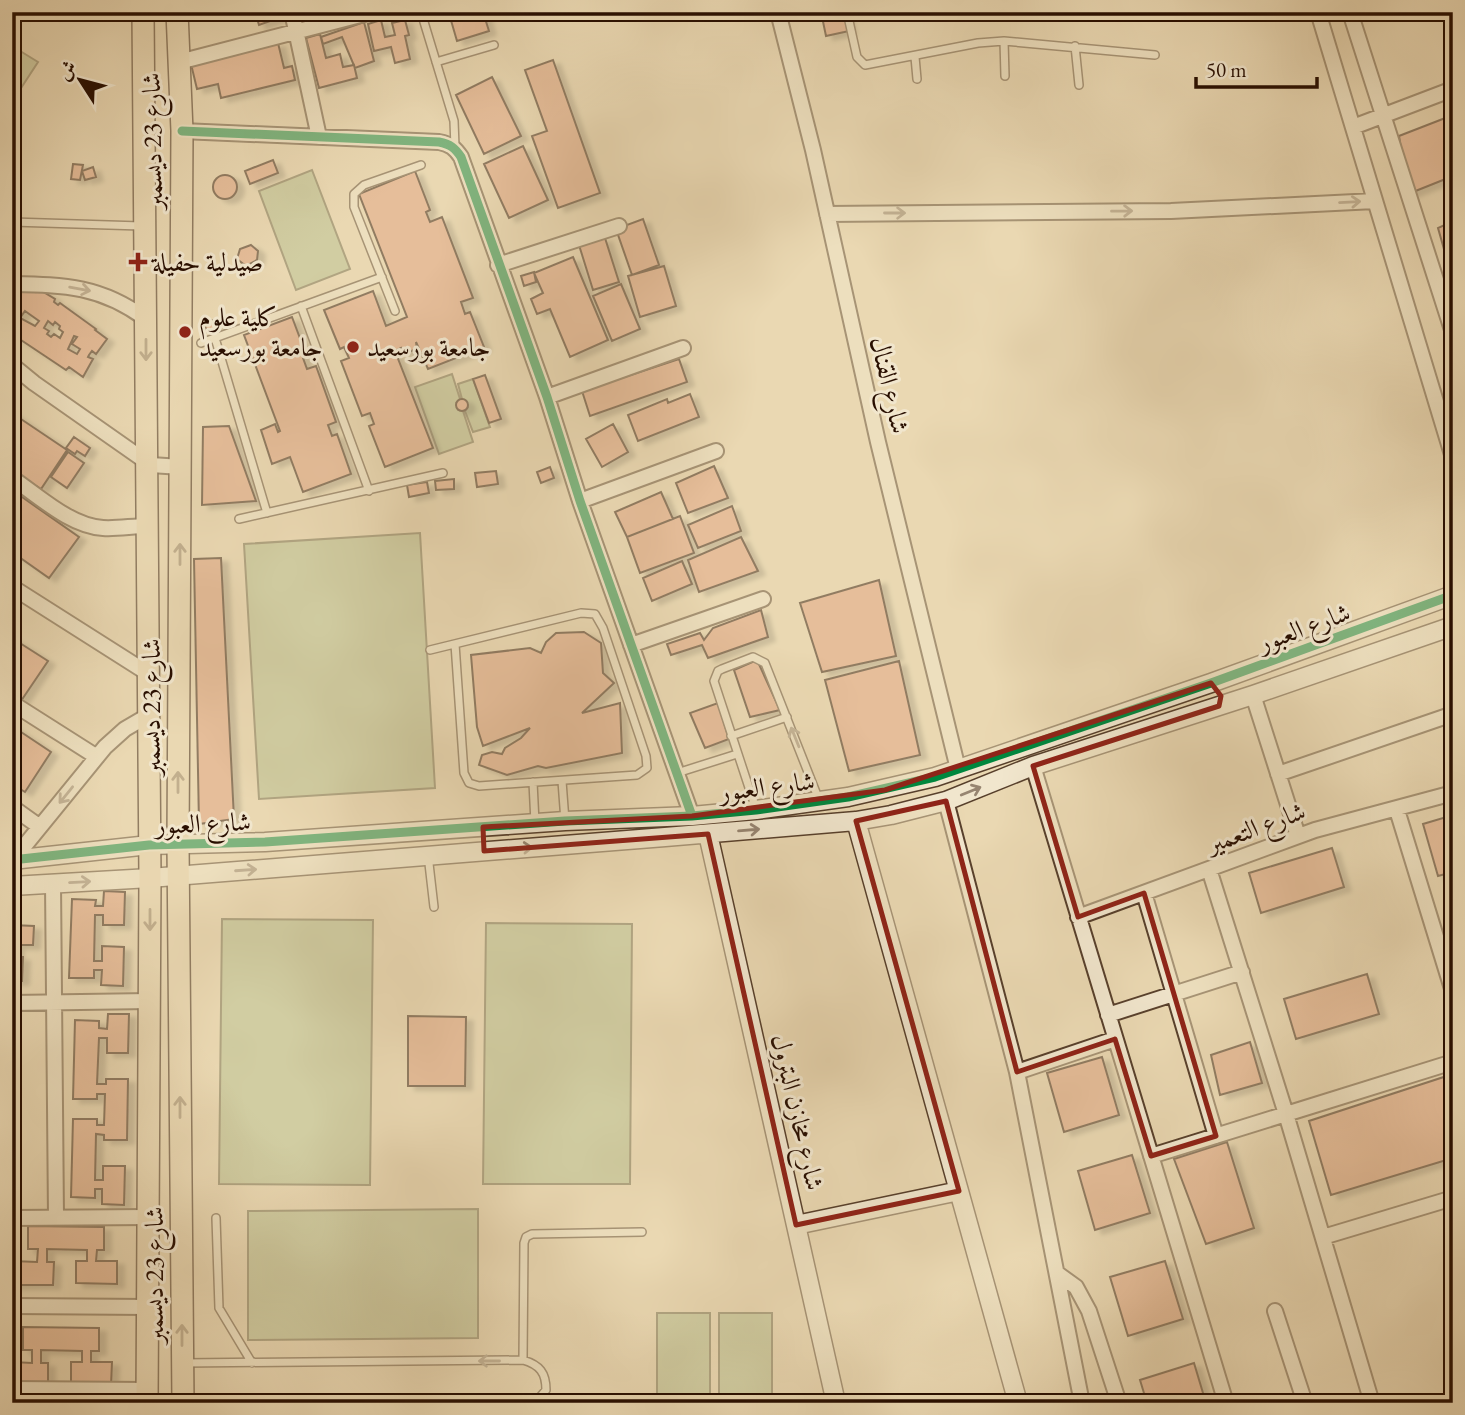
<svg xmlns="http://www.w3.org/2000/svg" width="1465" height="1415" viewBox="0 0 1465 1415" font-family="'EB Garamond',Amiri,serif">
  <defs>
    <filter id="shadow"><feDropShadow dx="7" dy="4" stdDeviation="2" flood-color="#0004"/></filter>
  </defs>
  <rect width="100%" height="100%" fill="#ead8b2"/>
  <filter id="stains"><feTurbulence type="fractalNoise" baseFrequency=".00286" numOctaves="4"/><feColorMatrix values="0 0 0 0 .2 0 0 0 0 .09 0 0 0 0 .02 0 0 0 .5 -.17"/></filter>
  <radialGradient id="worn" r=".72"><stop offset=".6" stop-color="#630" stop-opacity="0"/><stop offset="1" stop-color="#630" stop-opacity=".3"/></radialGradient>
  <path fill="#b4bf8e" stroke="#6e6647" stroke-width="2" d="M12 46 38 62 12 102Z
    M312 170 350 269 296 290 259 191Z
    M452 374 460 399 456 403 458 410 463 411 473 442 439 454 415 387Z
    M473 379 490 427 473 432 465 411 468 407 466 401 462 399 458 384Z
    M420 533 435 788 259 799 244 544Z
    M222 919 373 920 370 1185 219 1184Z
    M486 923 632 924 630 1184H483Z
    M478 1209V1338L248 1340V1211Z
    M657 1313H710V1403H657Z
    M719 1313H772V1403H719Z"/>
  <path fill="#e39d7b" stroke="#280e00" stroke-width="2" fill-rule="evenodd" filter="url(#shadow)" d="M255 12H283L284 16 259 25Z
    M466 12H483L489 31 457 41 450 17Z
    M821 12H845L849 31 826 36Z
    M381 20 385 37 395 35 392 23 405 20 409 35 405 36 410 59 395 63 391 47 374 51 368 24Z
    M364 22 374 61 355 68 342 37 323 44 321 37Z
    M320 34 326 58 340 54 343 67 354 65 357 78 319 88 306 38Z
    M278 43 284 68 292 66 295 80 221 98 218 84 197 89 191 64Z
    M553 60 600 193 558 208 532 136 547 131 525 70Z
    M492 77 521 136 484 154 456 95Z
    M1453 115V176L1408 194 1399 136Z
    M523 146 548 200 509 218 484 164Z
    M273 160 278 173 250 184 245 171Z
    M73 164 83 165 80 180 71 179Z
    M93 167 96 177 85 180 82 171Z
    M415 171 430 210 426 212 430 222 442 217 473 298 461 302 465 314 470 312 484 347 428 369 416 342 417 349 403 354 401 348 395 351 433 448 385 467 369 426 374 424 370 413 362 416 341 361 349 358 344 347 340 349 324 310 373 291 386 326 407 317 359 194Z
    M213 187a12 12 0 1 1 24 0a12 12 0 1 1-24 0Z
    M643 219 659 265 632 275 616 229Z
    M1453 221V281L1438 228Z
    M605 238 619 282 593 290 579 245Z
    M251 245 258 251 257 260 246 266 237 259 240 249Z
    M573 257 608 340 570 357 550 309 537 314 531 299 543 293 534 273Z
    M664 266 676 306 640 317 628 276Z
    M534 272 536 282 524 286 521 276Z
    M621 284 640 329 612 341 593 296Z
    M25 286 36 292 40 290 55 299 54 302 58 305 60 303 96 329 95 330 107 339 96 354 92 351 89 355 88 357 93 359 83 377 69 367 66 370 12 334V306L16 308 20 303 15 299ZM25 311 39 321 35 326 20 318ZM48 321 53 325 55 322 60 326 59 329 63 332 60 338 54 334 51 337 47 334 49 331 44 328ZM74 336 77 337 72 344 80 349 77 354 68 349Z
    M292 317 307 357 303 358 307 369 316 366 336 422 328 425 332 436 337 434 351 474 303 492 290 457 272 464 261 430 275 424 278 432 280 431 244 335Z
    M213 320 216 329 207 332 204 323Z
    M679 359 687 382 590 416 582 391Z
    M485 375 501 419 489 423 473 379Z
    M690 394 699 417 638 441 628 415 667 399 668 403Z
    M456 405a6 6 0 1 1 12 0a6 6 0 1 1-12 0Z
    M12 413 67 450 41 489 12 470Z
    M613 424 628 452 602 467 586 439Z
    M229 426 256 501 202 505 203 427Z
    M74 437 90 448 85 456 77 451 75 454 66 448Z
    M68 452 84 463 67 488 51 477Z
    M714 466 728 498 688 513 676 483Z
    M550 467 554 478 541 483 537 472Z
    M496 471 498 484 477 487 475 473Z
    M454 479V489L436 490 435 481Z
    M427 482 429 493 409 497 407 485Z
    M12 490 79 537 49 578 12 552Z
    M661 492 673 519 627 537 615 512Z
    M732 506 741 531 698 548 688 525Z
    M680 516 694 553 640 573 627 537Z
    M741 537 758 571 699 592 688 560Z
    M221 558 234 819 199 824 194 559Z
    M682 561 692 584 652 601 643 578Z
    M879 580 896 656 822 672 800 603Z
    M761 610 768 637 708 658 702 645 671 655 667 644 700 633 704 640 713 628Z
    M584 632 601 643 603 673 614 683 582 713 620 703 622 753 546 768 538 766 507 775 479 765 482 755 492 752 502 754 505 748 521 738 530 728 483 746 477 727 471 655 530 648 541 653 546 642 556 633Z
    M12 638 48 661 21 701 12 696Z
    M757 660 780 710 750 717 734 670Z
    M899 661 920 755 849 771 825 680Z
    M718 703 729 739 705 748 690 713Z
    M12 726 51 752 25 792 12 784Z
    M1453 815V872L1438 876 1423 824Z
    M1332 848 1344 887 1261 913 1249 873Z
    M104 891 125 892 124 925H103V915H95L94 961H102V946L124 947 123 986 101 985 102 970H94V978H69L72 899 96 900 95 906H103Z
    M12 925 34 926 33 945H17L16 957H23L22 981H12Z
    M1367 974 1379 1014 1296 1039 1284 999Z
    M108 1014H129L128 1053H107V1038H99L97 1084H106V1079H128L127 1140H104V1135L96 1134 95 1180H103V1166H125L124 1205 102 1204V1189H95V1198L71 1197 73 1119H97V1125H104L105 1094H97V1099H73L75 1020 99 1021V1028L107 1029Z
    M408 1016 466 1017 465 1086H408Z
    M1250 1042 1262 1083 1220 1095 1211 1055Z
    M1102 1057 1119 1115 1064 1132 1047 1073Z
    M1453 1074V1158L1331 1195 1309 1121Z
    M1227 1142 1254 1228 1206 1244 1174 1159Z
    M1132 1155 1150 1213 1095 1230 1078 1171Z
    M28 1226 104 1227V1250H97L96 1261H117V1284L76 1283V1261H87V1250L47 1249V1262H54L53 1285H12V1261L37 1262 38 1249H28Z
    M1165 1261 1183 1319 1128 1336 1110 1277Z
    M23 1327 99 1328V1351H91V1362H112L111 1385H71V1362H82V1351L41 1350V1363H48V1387L12 1386V1362L32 1363V1350H23Z
    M1194 1363 1206 1403H1147L1140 1380Z"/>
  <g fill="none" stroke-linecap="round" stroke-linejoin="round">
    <defs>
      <path id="service" d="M421 12 454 121 455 147
        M847 12 857 57 865 65 978 43 1004 41 1155 55
        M1004 41 1005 76
        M1075 46 1079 85
        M915 57 917 79
        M436 62 494 45
        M12 222 141 226
        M301 306 369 491
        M395 311 354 207V194L364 185 421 165
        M215 338 267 513
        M201 343 382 277
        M239 519 443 473
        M430 650 581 613 595 614 603 628 646 756 647 768 637 775 479 786 469 783 464 773 455 644
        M731 736 787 717
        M677 773 737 754
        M562 781 565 821
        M533 782 535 823
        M756 809 714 681 718 671 722 669 753 657 765 663 819 800
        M428 855 434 907
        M216 1218 219 1308 252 1363
        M523 1360 524 1243 526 1237 532 1234 642 1232
        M184 1363 523 1360C540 1365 546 1373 546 1390L535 1403
        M187 1398 311 1403"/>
      <path id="minor" d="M292 12 319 137
        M778 12 813 150 878 442 958 769
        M1318 12 1453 458
        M1350 12 1453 333
        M179 62 372 12
        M1353 127 1453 89
        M182 131 439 142C450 144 455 148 461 157L547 397 580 501 692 816
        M827 214 1171 211 1375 201
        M498 265 619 226
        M12 284C66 285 101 286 146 319
        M12 365 34 383 151 465 181 467
        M547 397 683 348
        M12 478C39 496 70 526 103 528 117 529 133 526 147 526
        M580 501 716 451
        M12 587 149 674
        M631 645 763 599
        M1253 695 1298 836
        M12 703 97 757
        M1033 766 1226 1403
        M1278 774 1453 714
        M946 801 1017 1072 1082 1403
        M12 807 40 827
        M1397 810 1453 992
        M13 860 105 747 125 729 149 715
        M1209 869 1286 1114 1372 1403
        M53 884 56 1218
        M1144 893 1216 1136
        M1078 917 1315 830 1453 793
        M12 1003 150 1001
        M1108 1015 1242 972
        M1017 1072 1115 1039
        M1151 1156 1453 1062
        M12 1218 149 1217
        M1323 1237 1453 1198
        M1058 1274 1076 1287 1089 1311 1119 1403
        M12 1306 149 1307
        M1275 1311 1305 1403
        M12 1389 147 1390"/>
      <path id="tertiary" d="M856 821 1018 1403
        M708 834 836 1403
        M12 860 149 845 265 842 565 821 692 816 756 810 848 797 935 777 1211 683 1453 595
        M12 886 150 878 665 837 856 821 891 815 946 801 1033 766 1253 695 1453 626
        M796 1225 959 1191"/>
      <path id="primary" d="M143 12 150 878 147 1403
        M177 12 182 131 178 844 183 1403"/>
    </defs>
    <use href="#service" stroke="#58402c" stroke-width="10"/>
    <use href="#minor" stroke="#58402c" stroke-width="18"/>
    <use href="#tertiary" stroke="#58402c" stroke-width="21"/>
    <use href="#primary" stroke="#280e00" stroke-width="24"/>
    <use href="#service" stroke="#f1e6cd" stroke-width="7"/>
    <use href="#minor" stroke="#f1e6cd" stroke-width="14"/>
    <use href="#tertiary" stroke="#f1e6cd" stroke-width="18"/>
    <use href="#primary" stroke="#ead8b2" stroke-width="21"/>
    <defs>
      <path id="cycleway" d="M182 131 439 142C450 144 455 148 461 157L547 397 580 501 692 816
        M12 860 149 845 265 842 565 821 692 816 756 810 848 797 935 777 1211 683 1453 595"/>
    </defs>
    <use href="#cycleway" stroke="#f1e6cd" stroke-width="13"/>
    <use href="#cycleway" stroke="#00873e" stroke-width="9"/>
  </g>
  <defs><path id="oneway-shaft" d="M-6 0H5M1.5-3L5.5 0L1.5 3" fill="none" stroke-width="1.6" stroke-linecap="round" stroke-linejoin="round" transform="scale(1.75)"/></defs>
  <g stroke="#978571">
    <use href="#oneway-shaft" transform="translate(1350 202) rotate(-3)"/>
    <use href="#oneway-shaft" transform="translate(1122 211) rotate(-1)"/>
    <use href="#oneway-shaft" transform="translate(895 213)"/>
    <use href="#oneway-shaft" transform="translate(80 289) rotate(10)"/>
    <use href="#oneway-shaft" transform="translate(795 737) rotate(-112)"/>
    <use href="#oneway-shaft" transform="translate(971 791) rotate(-22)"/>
    <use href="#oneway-shaft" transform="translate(66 795) rotate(129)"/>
    <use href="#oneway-shaft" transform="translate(749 830) rotate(-5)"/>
    <use href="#oneway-shaft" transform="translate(522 848) rotate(-4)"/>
    <use href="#oneway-shaft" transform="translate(246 870) rotate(-4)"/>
    <use href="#oneway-shaft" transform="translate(80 882) rotate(-3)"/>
    <use href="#oneway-shaft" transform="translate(489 1361) rotate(180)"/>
  </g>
  <g stroke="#937d62">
    <use href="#oneway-shaft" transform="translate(146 350) rotate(90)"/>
    <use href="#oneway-shaft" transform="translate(180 554) rotate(-90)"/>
    <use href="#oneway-shaft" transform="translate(178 782) rotate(-90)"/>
    <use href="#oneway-shaft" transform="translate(150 920) rotate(90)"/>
    <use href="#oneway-shaft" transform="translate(180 1107) rotate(-90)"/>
    <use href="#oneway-shaft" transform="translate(182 1335) rotate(-90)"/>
  </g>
  <path d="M0 0H1465V1415H0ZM1211 683 1221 696 1219 706 1033 766 1078 917 1144 893 1216 1136 1151 1156 1115 1039 1017 1072 946 801 856 821 959 1191 796 1225 708 834 484 851 483 827 692 816 885 790Z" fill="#ead8b2" fill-opacity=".55" fill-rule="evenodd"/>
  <path fill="none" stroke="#8f2418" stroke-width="5" stroke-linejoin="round" d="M1211 683 1221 696 1219 706 1033 766 1078 917 1144 893 1216 1136 1151 1156 1115 1039 1017 1072 946 801 856 821 959 1191 796 1225 708 834 484 851 483 827 692 816 885 790Z"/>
  <g fill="#8f2418" stroke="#f1e6cd" stroke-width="2.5">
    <path d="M134.5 251.5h7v7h7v7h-7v7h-7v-7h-7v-7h7z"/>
    <circle cx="185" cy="332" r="7"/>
    <circle cx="353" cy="347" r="7"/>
  </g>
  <g text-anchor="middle" stroke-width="6" stroke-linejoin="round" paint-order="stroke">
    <g font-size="26" fill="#280e00" stroke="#f1e6cd">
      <text transform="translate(152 141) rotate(-91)" y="9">شارع 23 ديسمبر</text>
      <text transform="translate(890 385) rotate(77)" y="9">شارع القنال</text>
      <text transform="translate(1304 627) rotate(-20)" y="9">شارع العبور</text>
      <text transform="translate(151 707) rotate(-90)" y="9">شارع 23 ديسمبر</text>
      <text transform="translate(767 786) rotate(-7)" y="9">شارع العبور</text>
      <text transform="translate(203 823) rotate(-2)" y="9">شارع العبور</text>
      <text transform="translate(1256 827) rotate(-20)" y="9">شارع التعمير</text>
      <text transform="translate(798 1112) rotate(77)" y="9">شارع مخازن البترول</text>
      <text transform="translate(154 1275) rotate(-90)" y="9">شارع 23 ديسمبر</text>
    </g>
    <g font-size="26" fill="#280e00" stroke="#f1e6cd" text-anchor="start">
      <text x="152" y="271">صيدلية حفيلة</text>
      <text x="199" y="326">كلية علوم<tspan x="199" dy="30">جامعة بورسعيد</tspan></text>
      <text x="367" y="356">جامعة بورسعيد</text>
    </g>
  </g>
  <rect width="1465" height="1415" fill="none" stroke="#ead8b2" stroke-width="42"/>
  <rect x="14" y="14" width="1437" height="1387" fill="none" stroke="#280e00" stroke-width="3.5"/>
  <rect x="21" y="21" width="1423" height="1373" fill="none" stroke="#280e00" stroke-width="2"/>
  <g transform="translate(80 80) rotate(306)" stroke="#f1e6cd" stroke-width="5" paint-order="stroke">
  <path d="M0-5L12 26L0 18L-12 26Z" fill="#280e00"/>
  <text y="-10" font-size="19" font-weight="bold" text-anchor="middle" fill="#280e00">ش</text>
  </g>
  <path d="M1196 77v10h121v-10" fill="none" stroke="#280e00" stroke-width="3.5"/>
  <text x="1206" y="77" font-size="21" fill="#280e00" stroke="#f1e6cd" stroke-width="5" paint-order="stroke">50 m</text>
  <rect width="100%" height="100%" filter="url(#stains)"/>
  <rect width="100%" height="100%" fill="url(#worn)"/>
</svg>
